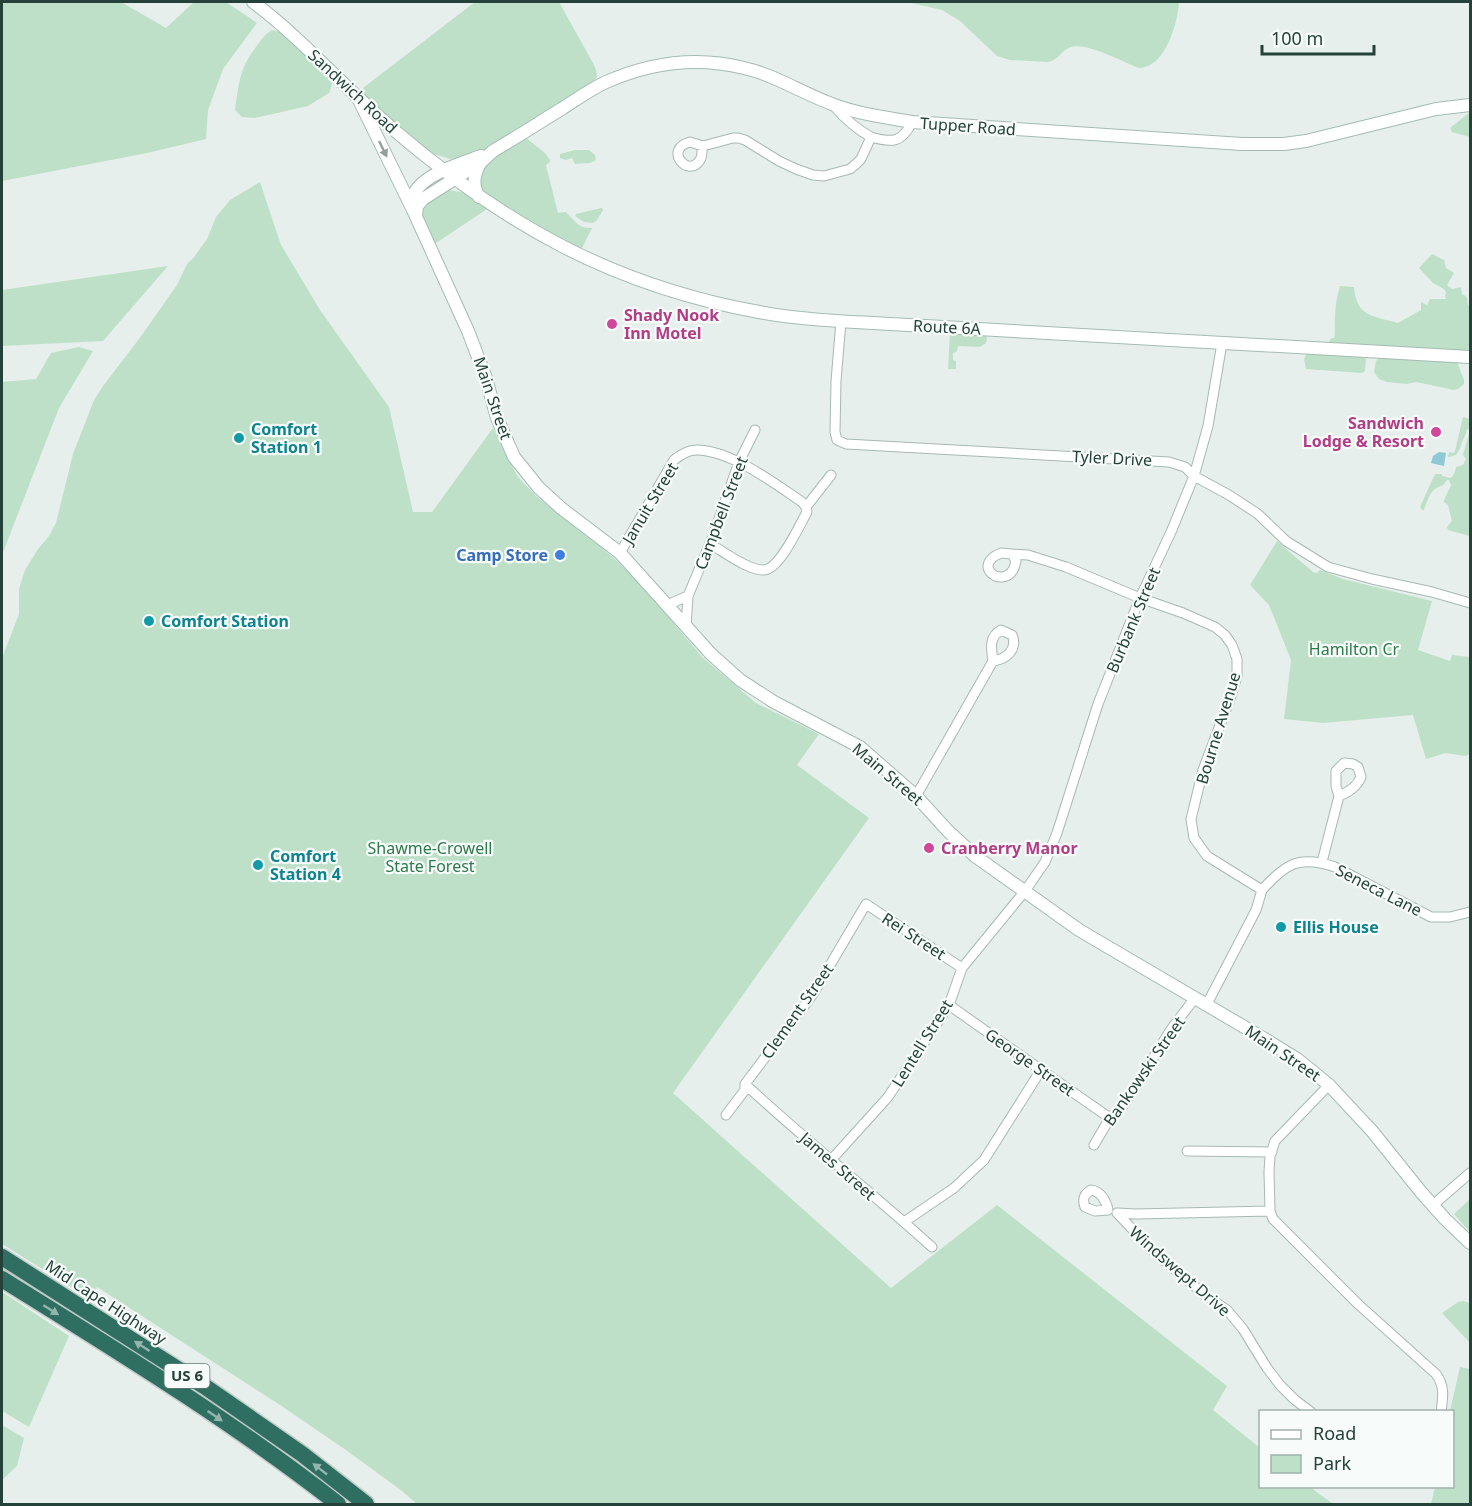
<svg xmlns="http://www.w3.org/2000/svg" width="1472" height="1506" viewBox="0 0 1472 1506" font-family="'Noto Sans',sans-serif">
  <rect width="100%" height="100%" fill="#e6efeb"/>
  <path fill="#bfe0c8" d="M2 2H121L166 28 194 2H226L257 23 223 69 208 110 206 139 147 153 2 181Z
    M475 2H559L593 63 596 70 597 77 594 81 492 147 465 157 450 159 428 152 359 91Z
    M907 2H1179C1178 23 1165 68 1139 68 1123 62 1087 42 1071 47 1061 50 1059 60 1048 62L1010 60 997 56 960 21 942 10Z
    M272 30 281 32 332 79V84L329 93 308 106 255 118 242 117 235 110C239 84 239 69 256 47 261 40 265 34 272 30Z
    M1470 112V137L1452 132 1450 128Z
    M525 137 545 153 550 160V162L546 165 558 213 566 212C575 221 579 229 592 228L581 250 552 236 484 193C467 166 507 148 525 137Z
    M575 150H589L595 155 596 160 590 163 575 164 572 158 566 160 560 158V154Z
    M260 182 281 245 320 310 389 407 413 512H432L493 428 506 455 518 477 536 496 590 538 617 561 642 586 703 658 756 703 819 734 797 765 869 818 673 1093 891 1288 997 1205 1227 1386 1213 1410 1260 1448V1486L1310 1487 1333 1504H417L402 1491 346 1450 280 1405 97 1287 92 1300 2 1244V658L19 614V589L25 570 38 549 49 536 56 523 73 454 94 400 103 386 139 339 177 285 187 264 194 257 207 239 216 217 230 200Z
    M450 190 465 193 487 209 433 245 420 211C423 201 440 193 450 190Z
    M601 208H602L603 210 597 220 593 223 584 222 575 216 576 214Z
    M1432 254 1444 260 1446 268 1454 273 1447 285 1452 289 1461 287 1462 294 1467 297 1468 305 1470 306V351L1329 342 1330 339 1334 338C1336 331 1334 324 1335 317 1335 306 1337 296 1340 286L1354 287C1356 317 1374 316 1398 323L1421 310V302L1427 305 1430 299H1446L1445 296 1446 292 1444 289 1433 283 1419 268Z
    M168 266 103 341 2 346V290Z
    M950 333 985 334 987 338 986 343 980 347 958 346 957 351 953 353V360L956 361V369H948Z
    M79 347 93 351 59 408 2 555V382L36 379 51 353Z
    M1307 353 1363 356 1366 359 1365 371 1362 373 1306 369 1304 359Z
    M1381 356 1457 362 1464 380V384L1458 389 1454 390 1416 382 1407 384 1387 382 1379 379 1374 372 1376 361Z
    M1470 416V536L1448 530 1447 527 1452 521 1448 505 1444 502V500L1451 485 1449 480H1447C1443 487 1441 485 1435 489 1428 494 1427 504 1423 511L1420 507 1435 474H1442V476L1450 478C1454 476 1455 472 1456 467L1463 465 1466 459 1463 455 1470 430 1468 429 1467 430C1466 433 1465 436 1463 440 1459 449 1460 456 1448 457L1449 452 1454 453 1455 451 1463 417 1470 419Z
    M1277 541 1313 572 1317 573 1320 570 1343 579 1432 601 1418 650 1450 661 1452 655 1470 657V754L1465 756 1446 753 1426 759 1413 715 1323 723 1284 719 1291 660 1269 605 1250 585Z
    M1470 1199V1232L1454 1214Z
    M2 1292 69 1336 29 1427 2 1411Z
    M1463 1301 1470 1303V1343L1442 1313 1458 1302Z
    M1460 1367 1470 1369V1504H1431L1435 1487 1452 1486V1412L1450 1411Z
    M2 1425 24 1438 17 1466 2 1480Z"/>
  <path fill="#8ec9d4" d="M1439 452 1446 453 1444 466 1431 463 1433 456Z"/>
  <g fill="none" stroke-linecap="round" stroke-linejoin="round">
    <defs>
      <path id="minor" d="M833 105C845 119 856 129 871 137
        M690 142 703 146C701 151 703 156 700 160 688 179 663 149 690 142Z
        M703 146 733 138H738L745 140 779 161 796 169 813 175 824 176 850 169 856 164 861 159 871 137C892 143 902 143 912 122
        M841 321 836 381 835 432 837 440 846 444 1169 462 1185 467 1194 476 1229 495 1258 514 1286 541 1328 567 1372 579 1432 592 1470 603
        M710 544C723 551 749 571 764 570 780 569 799 526 807 512L806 507 831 475
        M620 553 674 460C681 454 689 449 699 450 733 452 774 483 802 502L806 507
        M1001 553 1012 554 1016 561C1015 564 1015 567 1013 570 1001 589 971 565 1001 553Z
        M1012 554 1028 555 1066 567 1140 598 1183 613 1215 627 1225 635 1232 645 1237 659V676L1231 696 1203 770 1191 819 1194 838 1207 856 1262 890 1256 910 1207 1004
        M667 605 688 596
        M686 627 688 596 713 536 739 462 755 430
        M916 796 993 661C991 648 989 637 1001 630L1012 635C1018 649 1007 659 993 661
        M1322 862 1339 796 1336 786V771L1344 763 1353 764 1358 767 1361 777C1357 787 1349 792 1339 796
        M1262 890C1286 863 1300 855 1335 867L1431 917H1450L1470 912
        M949 1005 1041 1070 1107 1116H1111
        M745 1084C805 1140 870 1191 932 1247
        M1329 1085 1275 1141 1270 1156 1269 1172 1270 1211 1273 1219 1358 1304 1436 1374C1445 1386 1443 1397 1441 1412
        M726 1115 745 1090V1084L813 994 866 904 962 968
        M1094 1145 1111 1116H1115L1125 1103 1172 1028 1195 998
        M1187 1151 1272 1152
        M832 1159 888 1097 949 1005 962 968 1025 891 1045 862 1057 833 1098 704 1140 598 1171 532 1194 476 1208 426 1222 343
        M1091 1190C1100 1191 1106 1200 1108 1210L1095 1211 1085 1207C1082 1199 1084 1194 1091 1190Z
        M1433 1205 1470 1173
        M1270 1211 1136 1214 1117 1213 1154 1252 1205 1295 1227 1310 1243 1329 1267 1368 1280 1385 1295 1400 1311 1412
        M904 1222 954 1188 984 1160 1041 1070"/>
      <path id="secondary" d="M253 2C304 40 345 89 394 130 505 225 614 286 759 312 797 319 835 321 873 323L1470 357
        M357 96 413 210 468 331 486 378 497 418 514 457 539 488 561 508 620 553 711 654 740 680 774 702 860 747 916 796 948 831 975 856 1079 930 1263 1038 1297 1059 1329 1085 1372 1131 1421 1192 1445 1219 1470 1243
        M479 197C472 186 474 173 481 162
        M412 208C407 178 459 164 481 156
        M416 216 417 206 423 199 481 162 493 151C517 137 540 122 563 108 577 99 591 89 606 82 649 63 697 56 744 68 775 75 802 93 832 104 857 114 885 117 912 122L1242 144H1284L1306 141 1436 109 1470 105"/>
      <path id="motorway" d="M2 1257 204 1386 302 1454 366 1504
        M2 1279C116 1350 232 1421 338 1504"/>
    </defs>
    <use href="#minor" stroke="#a8b8b2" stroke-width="11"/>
    <use href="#secondary" stroke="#a4bbb3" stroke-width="14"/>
    <use href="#motorway" stroke="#c2cac8" stroke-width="19"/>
    <use href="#minor" stroke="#fff" stroke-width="9"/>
    <use href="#secondary" stroke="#fff" stroke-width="12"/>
    <use href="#motorway" stroke="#2f6f62" stroke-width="16"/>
  </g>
  <defs><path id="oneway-solid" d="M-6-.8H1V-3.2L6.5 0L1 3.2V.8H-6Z" transform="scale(1.5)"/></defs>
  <use fill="#92a09c" href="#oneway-solid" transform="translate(383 149) rotate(64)"/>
  <g fill="#93b5ae">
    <use href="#oneway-solid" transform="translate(51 1310) rotate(32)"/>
    <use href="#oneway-solid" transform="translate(142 1346) rotate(-147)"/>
    <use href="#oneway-solid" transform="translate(215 1416) rotate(34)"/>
    <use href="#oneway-solid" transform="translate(320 1469) rotate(-142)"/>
  </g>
  <g fill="#d1479c" stroke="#f7fbf9" stroke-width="2">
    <circle cx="612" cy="324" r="6"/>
    <circle cx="1436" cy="432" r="6"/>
    <circle cx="929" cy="848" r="6"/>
  </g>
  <g fill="#0f9aa8" stroke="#f7fbf9" stroke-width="2">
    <circle cx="239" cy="438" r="6"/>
    <circle cx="149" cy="621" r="6"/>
    <circle cx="258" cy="865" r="6"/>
    <circle cx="1281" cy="927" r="6"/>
  </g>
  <circle fill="#3f7fe0" stroke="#f7fbf9" stroke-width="2" cx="560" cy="555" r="6"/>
  <g text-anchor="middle" stroke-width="4.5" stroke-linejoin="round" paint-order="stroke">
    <rect fill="#f7fbf9" stroke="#637a73" stroke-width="1.5" x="164.5" y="1364" width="45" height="24" rx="4.5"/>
    <g font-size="15" font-weight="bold" fill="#24423a">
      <text x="187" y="1381">US 6</text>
    </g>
    <g font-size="16" fill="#24423a" stroke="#f7fbf9">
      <text transform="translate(353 91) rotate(43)" y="6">Sandwich Road</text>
      <text transform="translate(968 126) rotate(4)" y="6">Tupper Road</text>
      <text transform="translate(947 327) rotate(3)" y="6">Route 6A</text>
      <text transform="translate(493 398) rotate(71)" y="6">Main Street</text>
      <text transform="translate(1112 458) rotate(3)" y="6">Tyler Drive</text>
      <text transform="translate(650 503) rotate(-59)" y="6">Januit Street</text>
      <text transform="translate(721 513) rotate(-69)" y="6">Campbell Street</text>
      <text transform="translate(1133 620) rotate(-67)" y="6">Burbank Street</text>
      <text transform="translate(1218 728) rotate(-73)" y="6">Bourne Avenue</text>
      <text transform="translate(888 774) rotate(40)" y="6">Main Street</text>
      <text transform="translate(1379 890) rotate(27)" y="6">Seneca Lane</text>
      <text transform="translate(914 936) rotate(33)" y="6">Rei Street</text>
      <text transform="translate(797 1011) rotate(-55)" y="6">Clement Street</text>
      <text transform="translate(922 1043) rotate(-58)" y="6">Lentell Street</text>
      <text transform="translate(1283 1053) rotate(34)" y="6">Main Street</text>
      <text transform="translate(1030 1062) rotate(35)" y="6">George Street</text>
      <text transform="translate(1144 1071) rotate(-55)" y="6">Bankowski Street</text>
      <text transform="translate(838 1166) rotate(41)" y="6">James Street</text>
      <text transform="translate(1180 1271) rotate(41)" y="6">Windswept Drive</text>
      <text transform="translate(106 1302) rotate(33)" y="6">Mid Cape Highway</text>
    </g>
    <g font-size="16" font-weight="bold" fill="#b23c85" stroke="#f7fbf9" text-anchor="start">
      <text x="624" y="321">Shady Nook<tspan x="624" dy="18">Inn Motel</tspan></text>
      <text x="1424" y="429" text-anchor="end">Sandwich<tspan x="1424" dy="18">Lodge &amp; Resort</tspan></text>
      <text x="941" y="854">Cranberry Manor</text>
    </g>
    <g font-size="16" font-weight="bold" fill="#0d838f" stroke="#f7fbf9" text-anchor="start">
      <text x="251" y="435">Comfort<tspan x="251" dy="18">Station 1</tspan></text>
      <text x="161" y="627">Comfort Station</text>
      <text x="270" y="862">Comfort<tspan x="270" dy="18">Station 4</tspan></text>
      <text x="1293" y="933">Ellis House</text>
    </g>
    <g font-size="16" font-weight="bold" fill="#366cbe" stroke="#f7fbf9" text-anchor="end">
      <text x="548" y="561">Camp Store</text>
    </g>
    <g font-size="16" fill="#2d7a4b" stroke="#f7fbf9">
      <text x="1354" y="655">Hamilton Cr</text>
      <text x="430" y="854">Shawme-Crowell<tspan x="430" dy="18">State Forest</tspan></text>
    </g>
  </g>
  <rect width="1472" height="1506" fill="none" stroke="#24423a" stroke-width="6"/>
  <rect x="1259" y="1410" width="195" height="78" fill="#f7fbf9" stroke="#a3b1ad" stroke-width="1.5"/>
  <rect x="1271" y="1430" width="30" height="9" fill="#ffffff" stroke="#a3b1ad" stroke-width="1.5"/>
  <text x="1313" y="1440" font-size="18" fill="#24423a">Road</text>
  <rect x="1271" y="1455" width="30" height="18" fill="#bfe0c8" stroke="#a3b1ad" stroke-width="1.5"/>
  <text x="1313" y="1470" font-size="18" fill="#24423a">Park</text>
  <path d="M1262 45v9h112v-9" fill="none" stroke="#24423a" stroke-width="3"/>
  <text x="1271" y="45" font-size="18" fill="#24423a" stroke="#f7fbf9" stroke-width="4.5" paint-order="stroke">100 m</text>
</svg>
